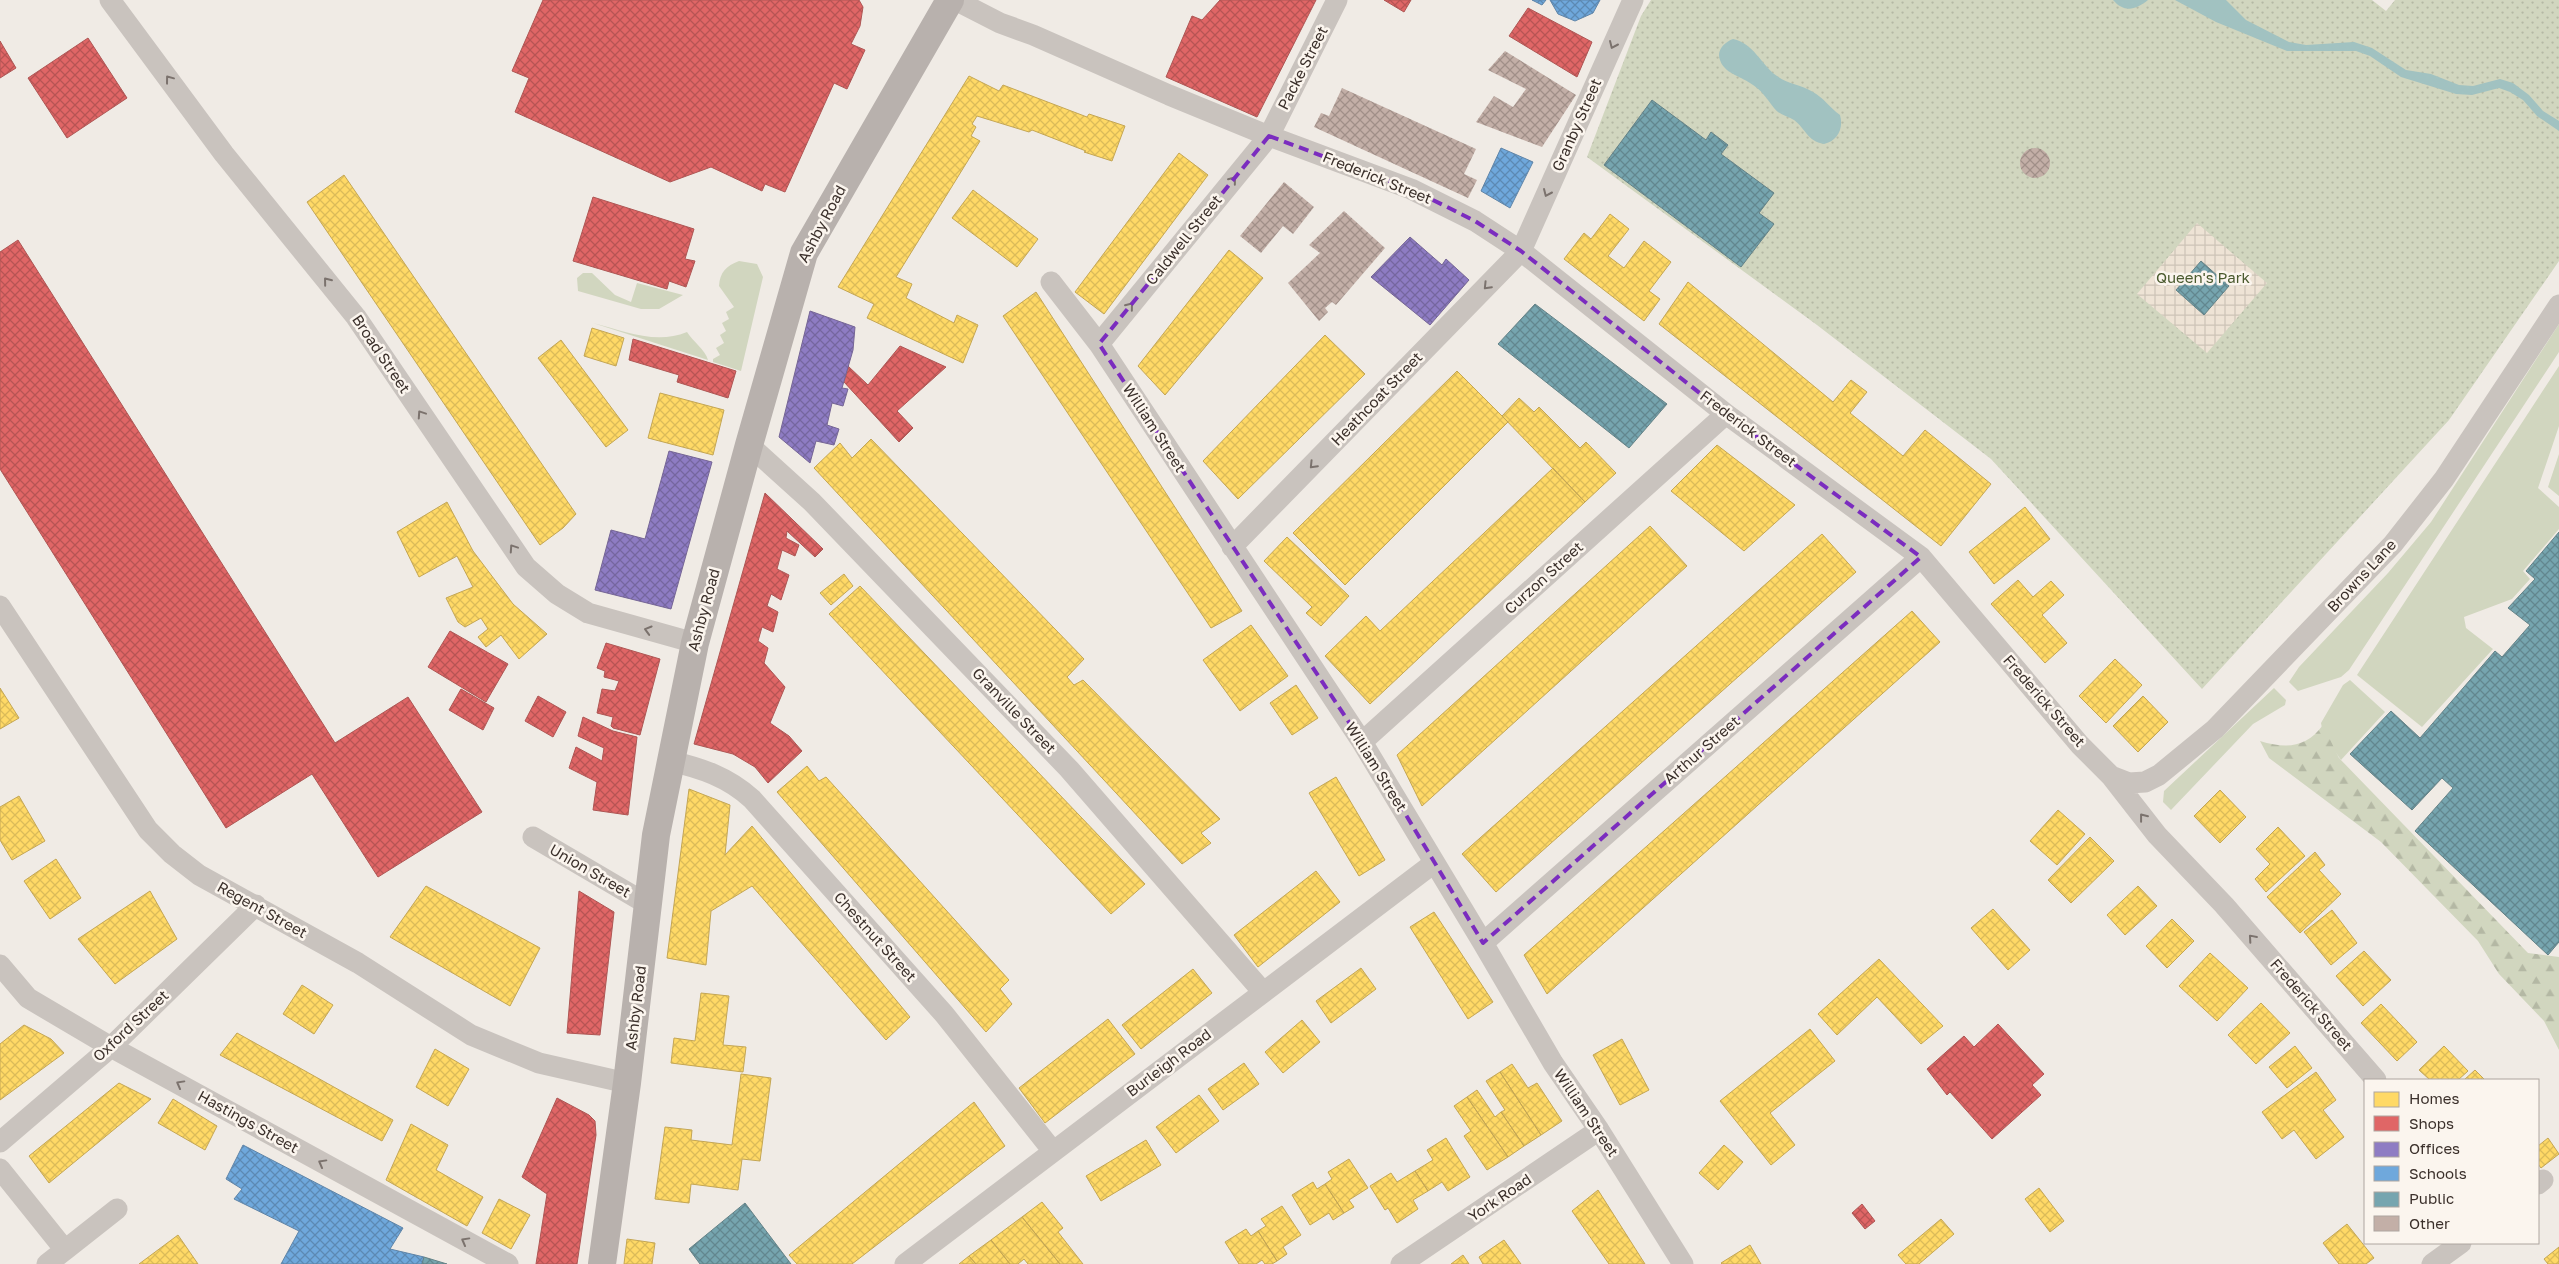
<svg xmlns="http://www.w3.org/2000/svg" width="2559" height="1264" viewBox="0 0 2559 1264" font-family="'Golos Text',sans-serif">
  <defs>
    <pattern id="forest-firs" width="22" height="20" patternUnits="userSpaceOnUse" patternTransform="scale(1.25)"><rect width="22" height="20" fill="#d1d6bf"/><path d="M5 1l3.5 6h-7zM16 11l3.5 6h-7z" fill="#b4b8a4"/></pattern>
    <pattern id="park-dots" width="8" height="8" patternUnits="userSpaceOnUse" patternTransform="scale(1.25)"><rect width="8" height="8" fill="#d1d6bf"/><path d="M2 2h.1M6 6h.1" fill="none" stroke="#b4b8a4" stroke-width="1.8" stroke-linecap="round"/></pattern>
    <pattern id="plaza-grid" width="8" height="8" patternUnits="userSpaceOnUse" patternTransform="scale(1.25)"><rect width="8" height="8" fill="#eee3d5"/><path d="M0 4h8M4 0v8" fill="none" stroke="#cdc3b7"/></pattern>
    <pattern id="homes-cross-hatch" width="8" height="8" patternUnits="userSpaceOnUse" patternTransform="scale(1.25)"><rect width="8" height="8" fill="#ffd966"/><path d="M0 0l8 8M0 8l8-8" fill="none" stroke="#dbbb59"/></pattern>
    <pattern id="shops-cross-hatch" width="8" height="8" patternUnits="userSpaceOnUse" patternTransform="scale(1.25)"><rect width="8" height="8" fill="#e06666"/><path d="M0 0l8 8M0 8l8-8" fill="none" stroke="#b75454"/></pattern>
    <pattern id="offices-cross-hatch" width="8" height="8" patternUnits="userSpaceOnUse" patternTransform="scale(1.25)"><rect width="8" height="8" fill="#8e7cc3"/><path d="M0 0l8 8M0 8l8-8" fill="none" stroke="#75669f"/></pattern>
    <pattern id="schools-cross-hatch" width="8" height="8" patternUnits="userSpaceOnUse" patternTransform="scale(1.25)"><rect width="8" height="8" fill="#6fa8dc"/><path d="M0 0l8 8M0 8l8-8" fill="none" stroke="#5c89b3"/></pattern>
    <pattern id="public-cross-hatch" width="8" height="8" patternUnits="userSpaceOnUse" patternTransform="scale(1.25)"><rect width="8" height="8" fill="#76a5af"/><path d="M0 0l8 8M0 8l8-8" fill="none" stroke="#62878f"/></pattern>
    <pattern id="building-cross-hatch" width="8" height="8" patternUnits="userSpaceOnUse" patternTransform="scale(1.25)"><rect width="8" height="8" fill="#c3afa7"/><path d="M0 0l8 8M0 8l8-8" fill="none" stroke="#a08f88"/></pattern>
  </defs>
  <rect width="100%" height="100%" fill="#f0ebe5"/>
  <path fill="#d1d6bf" d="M739 261 757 264 763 277 741 371 713 362V359L720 355 716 348 724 343 720 335 726 331 722 323 729 319 726 312 734 307 719 286C720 272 726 266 739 261Z
    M583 273H592L615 295 631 302 637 283 683 295 659 309H641L578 291 577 278Z
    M593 323C624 331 656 345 687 332 693 342 705 349 708 360Z
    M2559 324V352L2349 670 2341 677 2298 691 2289 682 2299 667 2388 573 2431 522Z
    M2559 366V426L2538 488 2559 507V529L2523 571 2530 579 2512 599 2464 617 2466 628 2493 649 2422 727 2357 675Z
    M2559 454V496L2548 487Z
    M2350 680 2385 712 2341 760 2323 734 2321 723 2343 685Z
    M2274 688 2286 700 2285 705 2253 724 2171 810 2163 802 2164 791Z"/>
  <path fill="url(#forest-firs)" d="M2323 725 2339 758 2528 953 2559 957V1050L2544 1021 2499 974 2478 941 2381 842 2269 758 2260 741C2286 749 2306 748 2323 725Z"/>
  <path fill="url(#park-dots)" d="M1651 0H2372L2386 11 2395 0H2559V261L2449 420 2202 689 1991 459 1817 325 1587 157 1641 16Z"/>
  <path fill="url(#plaza-grid)" fill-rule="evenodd" d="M2197 223 2267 283 2207 353 2137 294ZM2201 261 2229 286 2204 315 2176 290Z"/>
  <path fill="#a1c2c1" d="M2113 0H2148C2136 10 2124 13 2113 0Z
    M2175 0H2226L2246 20 2289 42 2306 45 2354 42 2372 48 2406 70 2431 74 2459 85 2473 86 2500 79 2513 83 2529 95 2543 111 2559 121V131L2537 116 2523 100 2510 92 2499 88 2472 95 2456 94 2401 77 2370 56 2356 51H2287L2216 22Z
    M1733 39C1755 44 1760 64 1777 76 1787 84 1802 85 1813 92 1824 98 1830 108 1840 115 1844 129 1837 141 1824 144 1807 141 1806 129 1794 120 1788 116 1779 115 1774 108 1766 98 1762 90 1750 83 1740 76 1724 73 1720 60 1716 50 1725 42 1733 39Z"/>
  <path fill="url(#homes-cross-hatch)" stroke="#c4a654" d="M969 76 999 91 1003 85 1087 117 1089 114 1125 126 1112 161 1084 152 1086 151 1032 130 1029 132 977 116 972 124 976 127 971 136 980 141 896 277 912 284 906 298 954 323 957 315 978 325 963 363 867 318 874 304 838 287Z
    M1179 153 1208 175 1104 314 1075 292Z
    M344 175 576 514 563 528 540 545 307 202Z
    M973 190 1038 239 1017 267 952 218Z
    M1610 214 1629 229 1608 256 1624 268 1644 241 1671 262 1649 291 1660 299 1644 321 1564 259 1584 233 1591 239Z
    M1229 250 1263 278 1165 395 1138 366Z
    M1688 282 1833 402 1851 380 1867 392 1850 413 1903 456 1925 430 1991 484 1941 546 1659 324Z
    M1036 292 1242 611 1211 628 1003 316Z
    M592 328 624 338 616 366 584 356Z
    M1325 335 1365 374 1238 499 1203 461Z
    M561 340 628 430 606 447 538 358Z
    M1457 371 1508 422 1345 585 1293 533Z
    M660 393 724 410 713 455 648 438Z
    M1519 398 1534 412 1539 407 1580 448 1586 442 1616 473 1585 502 1502 416Z
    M871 439 1084 659 1067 677 1074 685 1083 680 1220 819 1201 833 1211 843 1182 864 814 468 840 443 852 458Z
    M1717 445 1795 505 1744 551 1671 491Z
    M1553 468 1585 502 1370 704 1325 656 1366 616 1380 631Z
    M447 502 473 551 513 604 547 634 519 659 501 635 486 647 478 637 488 629 481 618 465 627 458 622 446 598 473 587 457 556 419 577 397 532Z
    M2025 507 2050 539 1994 584 1969 552Z
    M1650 526 1687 566 1422 806 1397 755Z
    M1822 534 1856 572 1496 892 1462 854Z
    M1287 537 1349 596 1321 626 1306 613 1312 607 1264 561Z
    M844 574 853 586 831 605 820 593Z
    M2018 580 2033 597 2051 581 2064 595 2042 615 2067 643 2045 663 1991 604Z
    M860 586 1145 884 1111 914 829 614Z
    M1912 611 1940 642 1547 994 1524 955Z
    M1251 625 1288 676 1240 711 1203 660Z
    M2115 659 2142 685 2106 723 2079 696Z
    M1296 685 1318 718 1292 735 1270 703Z
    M0 688 19 718 0 729Z
    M2143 696 2168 722 2138 752 2113 726Z
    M807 766 819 781 826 777 1009 980 1000 989 1012 1004 986 1032 777 792Z
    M1336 777 1385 860 1359 876 1309 793Z
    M689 789 730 805 725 855 752 826 910 1017 886 1040 752 886 711 911 706 965 667 958Z
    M2220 790 2246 817 2220 843 2194 816Z
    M19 796 45 841 12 860 0 840V807Z
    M2058 810 2085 834 2057 865 2030 841Z
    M2278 827 2305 856 2266 892 2255 879 2270 864 2256 849Z
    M2090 837 2114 861 2071 903 2048 880Z
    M2315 852 2325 865 2319 870 2341 894 2300 933 2267 897Z
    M56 859 81 898 50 919 24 881Z
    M1316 871 1340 902 1258 967 1234 935Z
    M426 886 540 948 510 1006 390 937Z
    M2138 886 2157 906 2125 935 2107 915Z
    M150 891 177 939 115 984 78 939Z
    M1993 909 2030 950 2008 970 1971 928Z
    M2332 910 2357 943 2331 965 2304 932Z
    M1434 912 1493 1002 1468 1019 1410 927Z
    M2172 919 2194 941 2167 968 2146 946Z
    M2364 951 2391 980 2363 1006 2336 976Z
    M2210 953 2248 988 2217 1021 2179 986Z
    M1879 959 1943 1026 1921 1044 1877 997 1837 1035 1818 1014Z
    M1361 968 1376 989 1331 1023 1316 1001Z
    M1193 969 1212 993 1141 1049 1122 1025Z
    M302 985 333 1005 314 1034 283 1014Z
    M701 993 729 996 723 1045 746 1047 743 1072 671 1063 674 1038 695 1041Z
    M2261 1003 2290 1033 2256 1064 2228 1035Z
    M2381 1004 2417 1042 2397 1061 2361 1023Z
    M1108 1019 1135 1054 1045 1123 1019 1088Z
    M1302 1020 1320 1042 1283 1073 1265 1052Z
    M24 1025 51 1039 64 1053 0 1100V1044Z
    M1810 1029 1835 1061 1770 1113 1795 1145 1771 1165 1720 1101Z
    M237 1033 393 1120 382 1141 220 1055Z
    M1622 1039 1649 1090 1620 1105 1593 1055Z
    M2295 1046 2312 1068 2287 1088 2269 1067Z
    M2444 1046 2468 1071 2458 1080H2430L2419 1070Z
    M435 1049 469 1069 448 1106 416 1087Z
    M1244 1063 1259 1084 1223 1110 1208 1089Z
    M1512 1064 1528 1088 1537 1083 1562 1121 1541 1135 1500 1072Z
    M2475 1070 2485 1080H2464Z
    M1500 1072 1541 1135 1524 1146 1501 1112 1505 1110 1486 1081Z
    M2316 1072 2336 1100 2323 1110 2344 1137 2316 1159 2294 1130 2282 1139 2262 1112Z
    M741 1074 771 1078 760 1161 742 1159 738 1190 691 1184 689 1203 655 1199 665 1127 692 1130 691 1140 732 1145Z
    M119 1083 151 1099 49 1183 29 1156Z
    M1477 1090 1495 1117 1501 1112 1524 1146 1508 1157 1467 1097Z
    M1199 1095 1219 1121 1176 1153 1156 1127Z
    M1467 1097 1508 1157 1487 1170 1464 1136 1471 1131 1454 1106Z
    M173 1099 217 1126 205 1150 158 1123Z
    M974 1102 1005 1146 852 1264H797L789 1255Z
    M411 1124 448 1145 436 1170 483 1197 467 1226 386 1180Z
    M1446 1138 1470 1177 1448 1191 1442 1182 1428 1191 1415 1171 1433 1160 1427 1150Z
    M2548 1138 2559 1154 2541 1168 2538 1164V1146Z
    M1146 1140 1161 1165 1101 1201 1086 1176Z
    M1724 1145 1743 1162 1718 1190 1699 1173Z
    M1349 1159 1368 1188 1349 1200 1354 1207 1344 1213 1325 1184 1332 1179 1328 1172Z
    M1415 1171 1428 1191 1413 1200 1418 1209 1397 1223 1388 1208 1385 1210 1370 1186 1391 1173 1397 1182Z
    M1313 1182 1317 1189 1325 1184 1344 1213 1333 1220 1329 1213 1310 1225 1292 1195Z
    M2039 1188 2064 1221 2050 1232 2025 1199Z
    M1598 1190 1645 1264H1609L1572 1211Z
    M499 1199 530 1215 511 1249 482 1233Z
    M1042 1202 1063 1228 1058 1232 1083 1264H1060L1022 1217Z
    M1282 1206 1301 1235 1283 1247 1287 1254 1277 1261 1258 1231 1266 1226 1261 1219Z
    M1022 1217 1060 1264H1028L1024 1259 1018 1264H1010L991 1240Z
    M1941 1219 1954 1234 1919 1264H1906L1898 1255Z
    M2347 1224 2374 1258 2366 1264H2339L2323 1243Z
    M1246 1229 1251 1236 1258 1231 1277 1261 1272 1264H1265L1262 1260 1256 1264H1239L1225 1242Z
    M178 1235 198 1264H139Z
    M627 1239 655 1243 652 1264H624Z
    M991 1240 1010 1264H976L969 1256Z
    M1504 1240 1521 1264H1483L1479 1257Z
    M1750 1245 1761 1264H1722L1721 1263Z
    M2559 1247V1264H2548L2544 1259Z
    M1463 1255 1469 1264H1451Z
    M969 1256 976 1264H959Z"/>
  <path fill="url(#shops-cross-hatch)" stroke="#ae5654" d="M543 0H859L863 7 860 26 851 44 865 50 847 89 834 83 785 192 765 184 762 191 711 167 670 182 515 112 529 78 512 71Z
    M1220 0H1316L1257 117 1166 77 1192 16 1202 20Z
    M1384 0H1411L1404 12Z
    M1528 8 1592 42 1577 77 1509 36Z
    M88 38 127 98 67 138 28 78Z
    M0 41 16 68 0 78Z
    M593 197 694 229 685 259 695 261 686 287 669 281 667 289 573 261Z
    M18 240 335 743 408 697 482 812 378 877 312 774 226 828 0 469V252Z
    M633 339 736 371 728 398 677 382 679 375 629 360Z
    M900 346 946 367 897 411 913 428 899 442 844 382 848 366 868 385Z
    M765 493 823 549 815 557 787 531 786 538 799 545 795 556 782 550 777 569 789 575 781 600 771 594 767 606 778 612 773 632 762 627 758 641 768 648 764 663 785 687 770 723 789 736 802 751 768 783 755 767 733 754 694 744Z
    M450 631 508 664 486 702 428 667Z
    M606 643 660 659 640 735 613 728 611 726 613 717 597 713 602 689 615 691 619 681 604 677 605 671 597 668Z
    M461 689 494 708 483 730 449 710Z
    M538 696 566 712 553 737 525 721Z
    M583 717 613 731 637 737 628 815 593 810 597 782 569 768 576 747 602 761 604 748 578 736Z
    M579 891 614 912 600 1035 567 1033Z
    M1998 1024 2044 1074 2032 1085 2041 1095 1992 1139 1950 1092 1947 1095 1927 1069 1964 1036 1974 1047Z
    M557 1098 589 1115 595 1121 596 1135 577 1264H536L547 1194 522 1177Z
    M1862 1204 1875 1221 1865 1229 1852 1213Z"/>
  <path fill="url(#offices-cross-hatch)" stroke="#756595" d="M1410 237 1442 265 1446 259 1469 280 1430 325 1371 277Z
    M810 311 855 327 853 350 842 388 848 389 843 406 832 403 827 425 839 429 834 445 816 441 810 463 779 437Z
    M669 451 712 462 671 609 595 590 611 530 645 539Z"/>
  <path fill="url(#schools-cross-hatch)" stroke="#5f84a7" d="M1532 0H1546L1542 5Z
    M1550 0H1600L1593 13 1575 21 1558 14Z
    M1501 148 1533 162 1510 208 1481 191Z
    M243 1145 403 1228 390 1249 424 1257 422 1264H281L299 1231 234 1199 242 1189 226 1179Z"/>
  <path fill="url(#public-cross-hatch)" stroke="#648287" d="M1652 100 1706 140 1711 132 1728 145 1721 154 1774 193 1759 213 1774 224 1741 267 1604 165Z
    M2201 261 2229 286 2204 315 2176 290Z
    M1535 304 1667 404 1629 448 1498 344Z
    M2559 532V942L2548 955 2415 831 2453 788 2442 778 2412 810 2350 754 2391 711 2420 738 2495 651 2502 657 2530 625 2508 608 2535 579 2526 571Z
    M745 1203 791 1264H700L689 1249Z
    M424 1257 447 1264H422Z"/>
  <path fill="url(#building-cross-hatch)" d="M1505 51 1576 95 1542 147 1476 122 1494 96 1513 107 1526 89 1488 70Z
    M1342 88 1476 149 1464 174 1477 180 1468 198 1314 127 1321 113 1329 116Z
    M2020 163a15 15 0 1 1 30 0a15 15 0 1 1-30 0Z
    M1284 182 1314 207 1293 234 1283 226 1261 253 1240 236Z
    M1344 211 1385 248 1336 305 1332 302 1325 308 1328 312 1319 321 1288 283 1320 253 1309 245Z"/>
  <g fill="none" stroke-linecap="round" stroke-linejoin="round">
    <path stroke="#c9c3be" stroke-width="21" d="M110 0 224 154 356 317 526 567 557 594 588 613 695 643
      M955 0 1000 23 1033 35 1169 95 1269 136 1411 189 1475 221 1521 251 1726 414 1921 557 2080 745 2111 776 2157 835 2224 905 2376 1080
      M1051 282 1099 344 1362 742 1483 943 1553 1063 1599 1130 1683 1264
      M1099 344 1269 136 1337 0
      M749 445 812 502 1069 769 1263 992
      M1232 547 1521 251 1633 0
      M0 606 148 830 172 854 199 875 358 963 471 1035 539 1063 627 1083
      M1362 742 1726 414
      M670 761C701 768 728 777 752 799L944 1014 1052 1150
      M2111 776 2129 783 2145 782 2159 775 2215 729 2393 544 2444 479 2559 305
      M533 837 647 904
      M1483 943 1921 557
      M0 965 28 998 111 1047 508 1264
      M0 1142 111 1047 256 905
      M0 1169 65 1250 47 1264
      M2538 1184 2543 1180
      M65 1250 117 1209
      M905 1264 1434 863
      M1401 1264 1599 1130
      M2432 1264 2461 1243"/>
    <path stroke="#b8b1ad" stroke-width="28" d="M602 1264 627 1083 656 835 695 643 749 445 804 253 950 0"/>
  </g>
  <defs><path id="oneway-chevron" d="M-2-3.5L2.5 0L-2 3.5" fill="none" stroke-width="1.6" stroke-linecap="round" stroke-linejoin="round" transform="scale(1.25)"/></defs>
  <g stroke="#7b726d">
    <use href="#oneway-chevron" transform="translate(1613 45) rotate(114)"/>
    <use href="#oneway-chevron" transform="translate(169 79) rotate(-127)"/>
    <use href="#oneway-chevron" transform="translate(1233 180) rotate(-51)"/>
    <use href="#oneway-chevron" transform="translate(1547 193) rotate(114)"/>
    <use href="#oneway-chevron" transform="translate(327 281) rotate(-129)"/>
    <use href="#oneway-chevron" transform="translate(1487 286) rotate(134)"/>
    <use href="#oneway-chevron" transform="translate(1130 306) rotate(-51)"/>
    <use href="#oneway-chevron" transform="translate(421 414) rotate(-124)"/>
    <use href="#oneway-chevron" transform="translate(1313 465) rotate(134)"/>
    <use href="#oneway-chevron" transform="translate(513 548) rotate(-124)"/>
    <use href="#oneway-chevron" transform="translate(648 630) rotate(-164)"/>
    <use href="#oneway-chevron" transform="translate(2143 817) rotate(-128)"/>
    <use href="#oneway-chevron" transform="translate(2252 938) rotate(-131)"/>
    <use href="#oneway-chevron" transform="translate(180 1084) rotate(-151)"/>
    <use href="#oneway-chevron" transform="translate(322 1163) rotate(-151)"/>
    <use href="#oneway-chevron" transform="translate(465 1241) rotate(-151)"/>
  </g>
  <path fill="none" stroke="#7b2cbf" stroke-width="4" stroke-dasharray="10 6" stroke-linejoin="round" d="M1269 136 1411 189 1475 221 1521 251 1726 414 1921 557 1483 943 1362 742 1099 344Z"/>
  <g text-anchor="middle" stroke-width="5" stroke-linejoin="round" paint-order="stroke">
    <g font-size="15" fill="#3b302b" stroke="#fbf5ee">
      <text transform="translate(1303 68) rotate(-63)" y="5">Packe Street</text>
      <text transform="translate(1577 125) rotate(-66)" y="5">Granby Street</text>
      <text transform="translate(1377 178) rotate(22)" y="5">Frederick Street</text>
      <text transform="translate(822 224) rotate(-62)" y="5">Ashby Road</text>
      <text transform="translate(1184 240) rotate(-51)" y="5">Caldwell Street</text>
      <text transform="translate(381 354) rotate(56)" y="5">Broad Street</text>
      <text transform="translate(1377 399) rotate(-46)" y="5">Heathcoat Street</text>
      <text transform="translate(1154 428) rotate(57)" y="5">William Street</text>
      <text transform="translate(1748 429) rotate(37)" y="5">Frederick Street</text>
      <text transform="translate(2362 576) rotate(-47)" y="5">Browns Lane</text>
      <text transform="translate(1544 578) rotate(-42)" y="5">Curzon Street</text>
      <text transform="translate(704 610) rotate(-75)" y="5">Ashby Road</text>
      <text transform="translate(2044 701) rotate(49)" y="5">Frederick Street</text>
      <text transform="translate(1014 711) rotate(46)" y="5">Granville Street</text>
      <text transform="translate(1702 750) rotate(-41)" y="5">Arthur Street</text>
      <text transform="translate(1376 767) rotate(58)" y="5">William Street</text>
      <text transform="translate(590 871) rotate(30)" y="5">Union Street</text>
      <text transform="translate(262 910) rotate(29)" y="5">Regent Street</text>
      <text transform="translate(875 937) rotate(48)" y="5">Chestnut Street</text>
      <text transform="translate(2311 1005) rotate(49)" y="5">Frederick Street</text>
      <text transform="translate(636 1008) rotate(-83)" y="5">Ashby Road</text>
      <text transform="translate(131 1026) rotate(-43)" y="5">Oxford Street</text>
      <text transform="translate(1169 1063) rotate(-37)" y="5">Burleigh Road</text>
      <text transform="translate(1586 1113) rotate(56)" y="5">William Street</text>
      <text transform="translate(248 1122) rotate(29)" y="5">Hastings Street</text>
      <text transform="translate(1500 1198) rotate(-34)" y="5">York Road</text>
    </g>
    <g font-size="15" fill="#4a5a2e" stroke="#fbf5ee">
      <text x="2203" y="283">Queen's Park</text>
    </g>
  </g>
  <rect x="2364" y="1079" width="175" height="165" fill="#fbf5ee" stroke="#aea6a0"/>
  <rect x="2374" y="1092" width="25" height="15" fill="#ffd966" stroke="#aea6a0"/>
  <text x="2409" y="1104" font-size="15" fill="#3b302b">Homes</text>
  <rect x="2374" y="1116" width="25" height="15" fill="#e06666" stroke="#aea6a0"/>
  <text x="2409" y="1129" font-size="15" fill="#3b302b">Shops</text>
  <rect x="2374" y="1142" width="25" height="15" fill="#8e7cc3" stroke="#aea6a0"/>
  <text x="2409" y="1154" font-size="15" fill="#3b302b">Offices</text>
  <rect x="2374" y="1166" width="25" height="15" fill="#6fa8dc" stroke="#aea6a0"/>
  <text x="2409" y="1179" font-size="15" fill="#3b302b">Schools</text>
  <rect x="2374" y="1192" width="25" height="15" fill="#76a5af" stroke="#aea6a0"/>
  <text x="2409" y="1204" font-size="15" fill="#3b302b">Public</text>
  <rect x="2374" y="1216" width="25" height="15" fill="#c3afa7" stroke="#aea6a0"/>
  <text x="2409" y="1229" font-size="15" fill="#3b302b">Other</text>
</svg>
